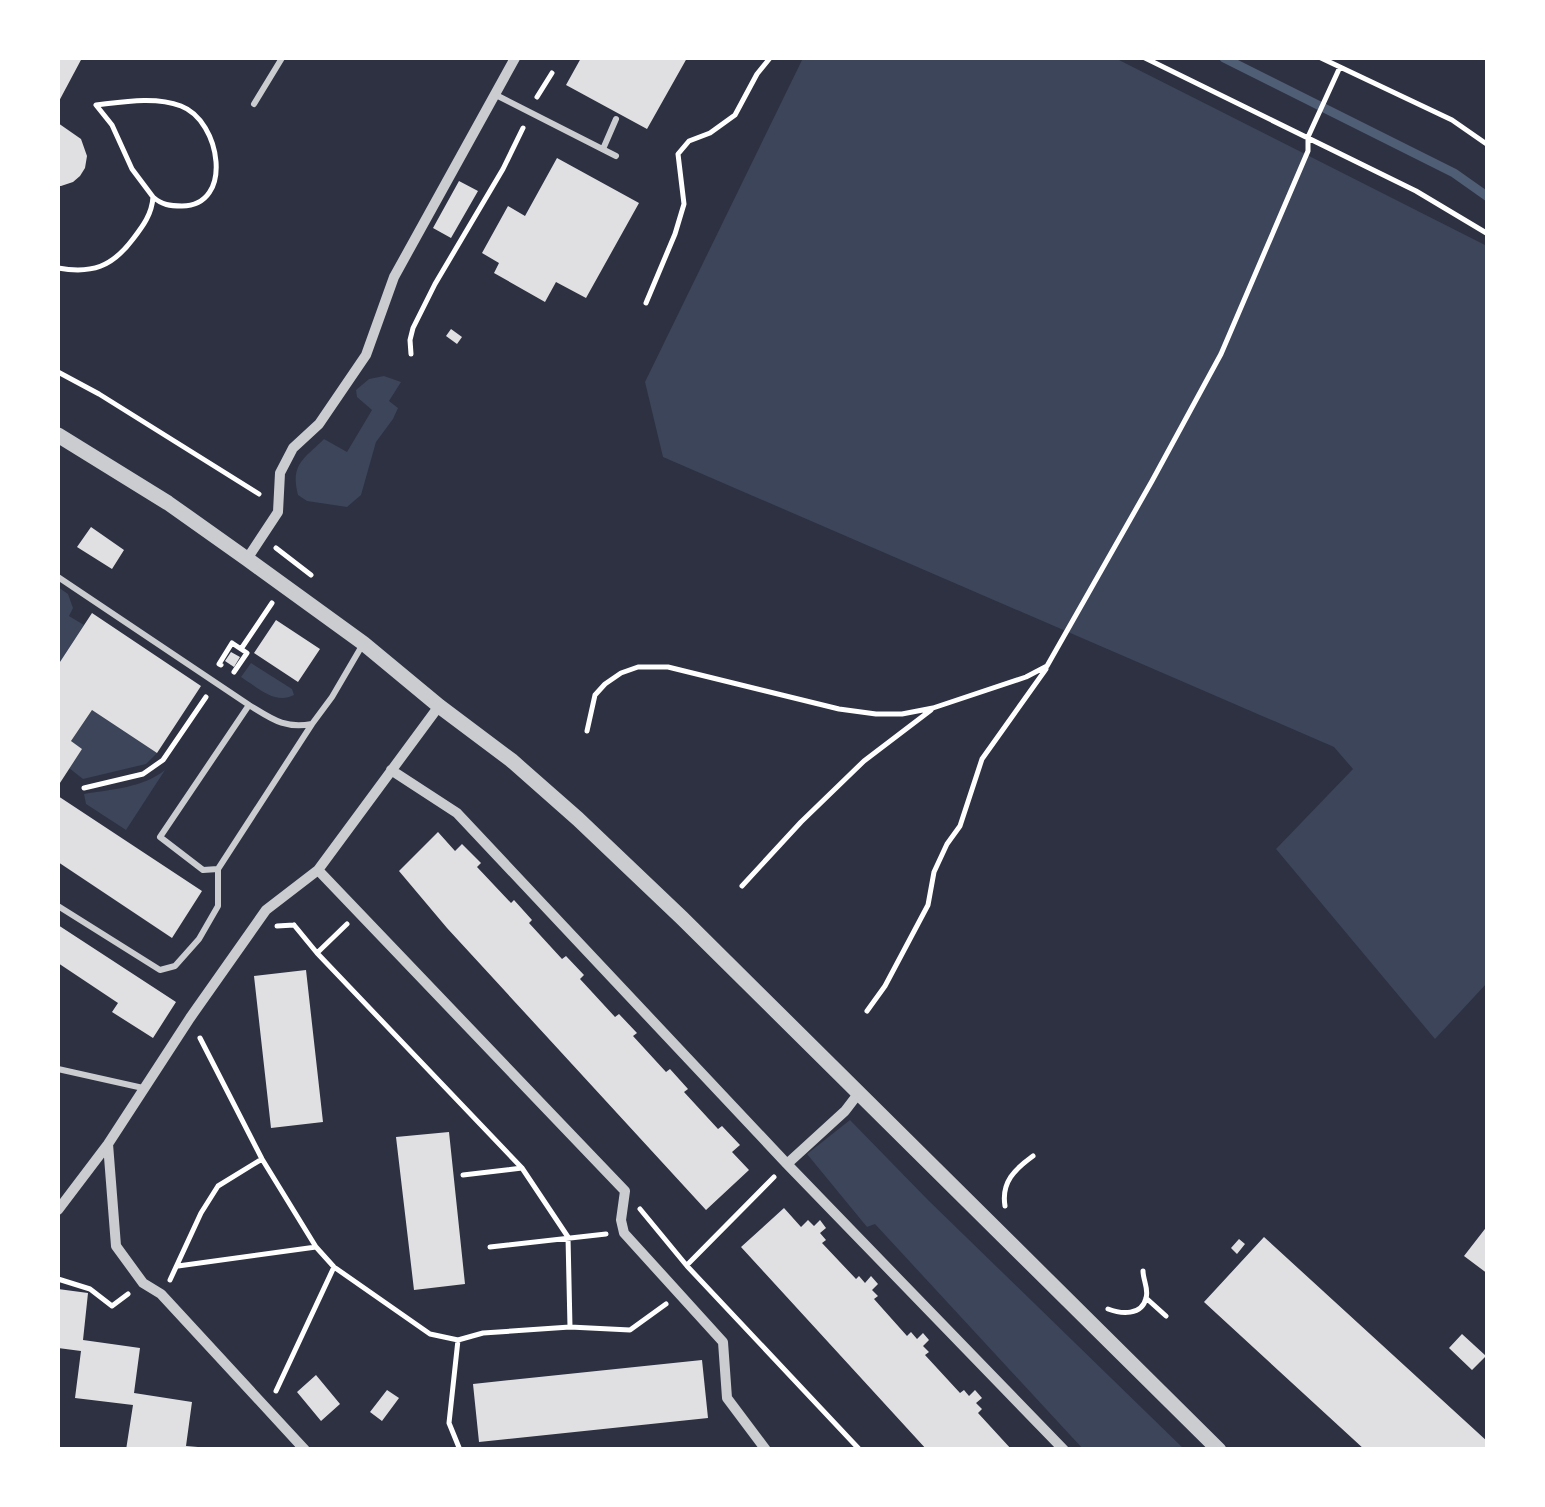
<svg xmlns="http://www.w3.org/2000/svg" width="1545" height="1507" viewBox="0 0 1545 1507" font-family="Ubuntu,sans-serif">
  <rect width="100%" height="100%" fill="#2d3142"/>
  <path fill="#3c4559" d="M803 58H1115L1487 246V983L1435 1039 1276 849 1353 769 1334 747 663 457 645 382Z
    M384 376 401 382 389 401 398 408 393 419 376 442 361 495 347 507 307 501 298 495C290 464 304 459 324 439L347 452 372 410 357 397 356 390 369 379Z
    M58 587 68 594 73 608 69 616 84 625 58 665Z
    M251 663 292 689 294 695C275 705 257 687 241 677Z
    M92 710 157 753 146 764 83 779 69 768 82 749 71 741Z
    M165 770 126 830 86 804 84 794C113 789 142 788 165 770Z
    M850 1120 928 1200 1184 1449H1083L875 1224 867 1227 807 1154Z"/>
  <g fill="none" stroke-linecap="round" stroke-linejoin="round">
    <path stroke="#4f5d75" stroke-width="9" d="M1224 58 1454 173 1488 197"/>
  </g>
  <path fill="#e0e0e3" d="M58 58H82L58 103Z
    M581 58H687L647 129 566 85Z
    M58 123 81 139 87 156 85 168 80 176 73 182 61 186H58Z
    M557 158 639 203 586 298 556 282 545 302 494 273 499 263 482 253 508 206 525 216Z
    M459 181 478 191 451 238 433 228Z
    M451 329 462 337 457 344 446 336Z
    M91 527 124 550 112 569 77 547Z
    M92 613 201 686 157 753 92 710 71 741 82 749 58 786V665Z
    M276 620 320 649 298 682 254 653Z
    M231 652 240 657 234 667 225 661Z
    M58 796 202 891 172 938 58 862Z
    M438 832 455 851 462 844 481 863 477 867 511 903 514 900 532 920 529 923 562 959 566 956 584 975 580 979 615 1017 619 1014 637 1033 633 1036 666 1072 670 1069 688 1089 684 1092 718 1129 722 1126 740 1145 732 1152 749 1170 706 1210 447 928 399 871Z
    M58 925 176 1002 153 1038 112 1012 118 1003 58 963Z
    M306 970 323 1122 271 1128 254 976Z
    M449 1132 465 1284 414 1290 396 1137Z
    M784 1208 801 1227 808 1220 814 1226 820 1220 826 1228 820 1233 826 1240 822 1243 856 1279 859 1276 865 1283 871 1276 878 1284 872 1290 878 1296 874 1299 907 1336 911 1332 917 1339 923 1333 929 1340 923 1346 929 1352 925 1355 960 1393 964 1390 969 1396 975 1390 982 1398 976 1403 982 1409 978 1413 1012 1450H927L741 1247Z
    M1488 1225V1274L1464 1256Z
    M1264 1237 1488 1442V1450H1365L1204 1302Z
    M1239 1239 1245 1244 1237 1254 1231 1248Z
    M58 1289 88 1293 83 1340 140 1348 134 1393 192 1402 186 1446 198 1447V1450H126L133 1405 75 1398 81 1351 58 1348Z
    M1462 1334 1486 1356 1472 1370 1449 1348Z
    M702 1360 708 1418 479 1442 473 1384Z
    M316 1375 340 1404 321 1421 297 1392Z
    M387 1390 399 1398 382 1421 370 1412Z"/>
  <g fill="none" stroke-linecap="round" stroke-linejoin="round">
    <path stroke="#fff" stroke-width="5" d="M1145 58 1416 191 1488 234
      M1321 58 1452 120 1488 145
      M537 97 552 73
      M58 268C92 274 112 267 133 239 143 226 152 214 153 197L132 169 112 125 96 105C122 102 155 96 181 106 221 121 234 206 182 206 170 206 162 205 153 197
      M646 303 675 234 684 204 678 154 689 141 710 133 735 115 757 74 770 58
      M411 354 410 340 413 328 435 284 503 169 523 128
      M58 372 99 394 259 494
      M276 548 311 575
      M241 649 272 603
      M221 665 219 664 232 643 247 653 234 672
      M587 731 595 695 605 684 621 673 638 667H668L839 709 876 714H902L933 708 1026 677 1047 666 1152 481 1221 354 1308 151V137L1340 67
      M84 788 143 774 163 760 206 697
      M742 886 801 822 864 761 931 710
      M294 925 317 953 522 1168 568 1237 570 1327
      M277 926 294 925
      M317 953 347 924
      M867 1011 885 986 928 905 934 872 947 844 960 826 982 759 1046 669
      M200 1038 262 1159 316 1247 334 1267 430 1334 458 1340 483 1333 570 1327 630 1330 666 1304
      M463 1175 522 1168
      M1005 1206C1001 1182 1015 1169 1033 1156
      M640 1209 687 1266 860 1450
      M490 1247 606 1234
      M687 1265 774 1177
      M178 1266 316 1247
      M58 1279 90 1289 112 1306 128 1294
      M170 1280 201 1213 218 1186 262 1159
      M1146 1298 1166 1316
      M1108 1309C1121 1314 1142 1316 1146 1298 1149 1289 1143 1280 1143 1271
      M458 1340 449 1423 460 1450
      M276 1391 334 1267"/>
    <path stroke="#caccd0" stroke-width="6" d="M496 95 616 156
      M254 104 282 58
      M603 149 616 119
      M58 577 249 705C272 719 284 729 312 724L332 697 363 644
      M218 869 203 870 160 837 249 705
      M58 906 160 970 175 966 199 939 218 906V869L312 724
      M58 1069 143 1088"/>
    <path stroke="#caccd0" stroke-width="10" d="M247 559 278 512 280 473 293 448 319 424 366 355 394 277 515 58
      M391 770 457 813 787 1164 1064 1450
      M318 870 625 1191 621 1220 624 1233 723 1342 727 1398 766 1450
      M108 1144 116 1246 143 1283 161 1294 305 1450
      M787 1164 845 1111 858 1094
      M58 1210 108 1144 190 1018 266 910 318 870 439 706"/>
    <path stroke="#caccd0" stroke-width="15" d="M58 435 168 503 247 559 363 643 439 706 511 760 578 819 682 918 1219 1450"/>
  </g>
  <rect width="1545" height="1507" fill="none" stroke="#ffffff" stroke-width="120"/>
</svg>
